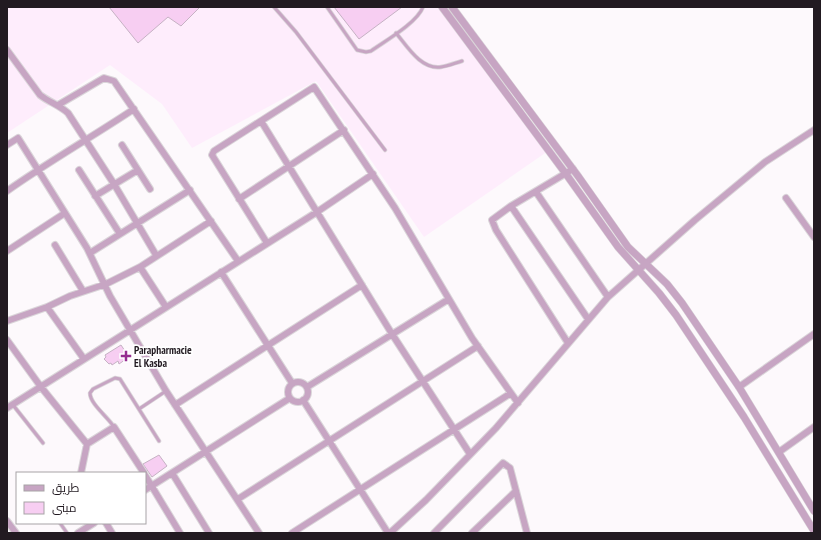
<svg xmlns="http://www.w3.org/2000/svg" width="821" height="540" viewBox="0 0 821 540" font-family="'PT Sans Narrow',Cairo,sans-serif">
  <rect width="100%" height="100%" fill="#fdf9fc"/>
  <path fill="#feedfc" d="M7 7H442L551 149 424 237 316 81 192 148 162 104 110 65 7 133Z"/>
  <path fill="#f7cef2" stroke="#c6b2c4" d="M109 7H200L181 26 168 17 138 43Z
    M334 7H402L359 39Z
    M121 345 129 357 119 364 118 361 112 365 111 363 109 364 104 359 106 357 105 355Z
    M159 455 167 466 152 477 143 464Z"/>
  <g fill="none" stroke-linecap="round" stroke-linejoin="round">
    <defs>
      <path id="service" d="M274 7 296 32 385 150
        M327 7 357 50 366 52 371 51C385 41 417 23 423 7
        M396 33C407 46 421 70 441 67 448 66 455 63 462 61
        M13 405 43 443
        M139 409 166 391
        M114 427C108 417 90 404 90 393L93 389 115 378 120 379 159 441
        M60 523 67 533"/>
      <path id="minor" d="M7 50 40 95C49 102 59 105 68 113L114 184 156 255
        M58 105 104 78 114 81 238 261
        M261 121 392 334 470 454
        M7 145 18 138 87 248 110 296 166 391 259 533
        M122 145 150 189
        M79 170 120 234
        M7 191C48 162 92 137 134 109
        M536 192 608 297
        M95 196 138 170
        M786 198 814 237
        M239 199 344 130
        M511 206 588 319
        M267 243 212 155 214 151 314 87 395 208 472 338 518 403
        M55 245 83 291
        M7 251 65 213
        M90 253 190 190
        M140 267 166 307
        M221 272 292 383
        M47 307 84 359
        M7 321 47 307 70 296 106 284 140 267 211 221
        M7 340 41 387 87 444 81 473
        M568 343 496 230 492 220 511 206 573 169
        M288 392a10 10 0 1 1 20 0a10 10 0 1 1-20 0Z
        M307 387 449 299
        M739 387 814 334
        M303 400 388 533
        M175 405 362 285
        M7 408 317 212 373 174
        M87 444 114 427 144 473
        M779 452 814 427
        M172 473 209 533
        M145 475 180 533
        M145 490 290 398
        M238 499 478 346
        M7 521 16 533
        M106 523 112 533
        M78 533 94 523
        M292 533 511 393
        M390 533 426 500 496 428 608 297 695 220 765 162 814 130
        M434 533 503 463 510 468 527 533
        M472 533 516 491"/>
      <path id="tertiary" d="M442 7 566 174 618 247 659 293 676 315 744 417 814 531
        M452 7 578 176 628 247 667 284 682 303 739 387 814 511"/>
    </defs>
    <use href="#service" stroke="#dad5d9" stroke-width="4.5"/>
    <use href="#minor" stroke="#dad5d9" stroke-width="8"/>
    <use href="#tertiary" stroke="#dad5d9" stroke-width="8"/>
    <use href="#service" stroke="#c7a5c3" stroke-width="3"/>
    <use href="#minor" stroke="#c7a5c3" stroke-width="6"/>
    <use href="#tertiary" stroke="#c7a5c3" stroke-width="7"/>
  </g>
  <path fill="#962d90" stroke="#fff" stroke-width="1.5" d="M124 350h4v4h4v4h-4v4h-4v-4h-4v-4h4z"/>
  <g text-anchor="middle" stroke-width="3.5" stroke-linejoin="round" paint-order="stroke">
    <g font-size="11" font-weight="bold" fill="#221a21" stroke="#fff" text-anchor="start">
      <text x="134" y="354">Parapharmacie<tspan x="134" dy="13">El Kasba</tspan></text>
    </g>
  </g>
  <rect width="821" height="540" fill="none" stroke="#221a21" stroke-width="16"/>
  <rect x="16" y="472" width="130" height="52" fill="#ffffff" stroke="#a7a3a6"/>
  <rect x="24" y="485" width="20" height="6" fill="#c7a5c3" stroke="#a7a3a6"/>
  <text x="52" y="492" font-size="12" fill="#221a21">طريق</text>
  <rect x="24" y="502" width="20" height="12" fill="#f7cef2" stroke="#a7a3a6"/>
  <text x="52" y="512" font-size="12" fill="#221a21">مبنى</text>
</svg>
